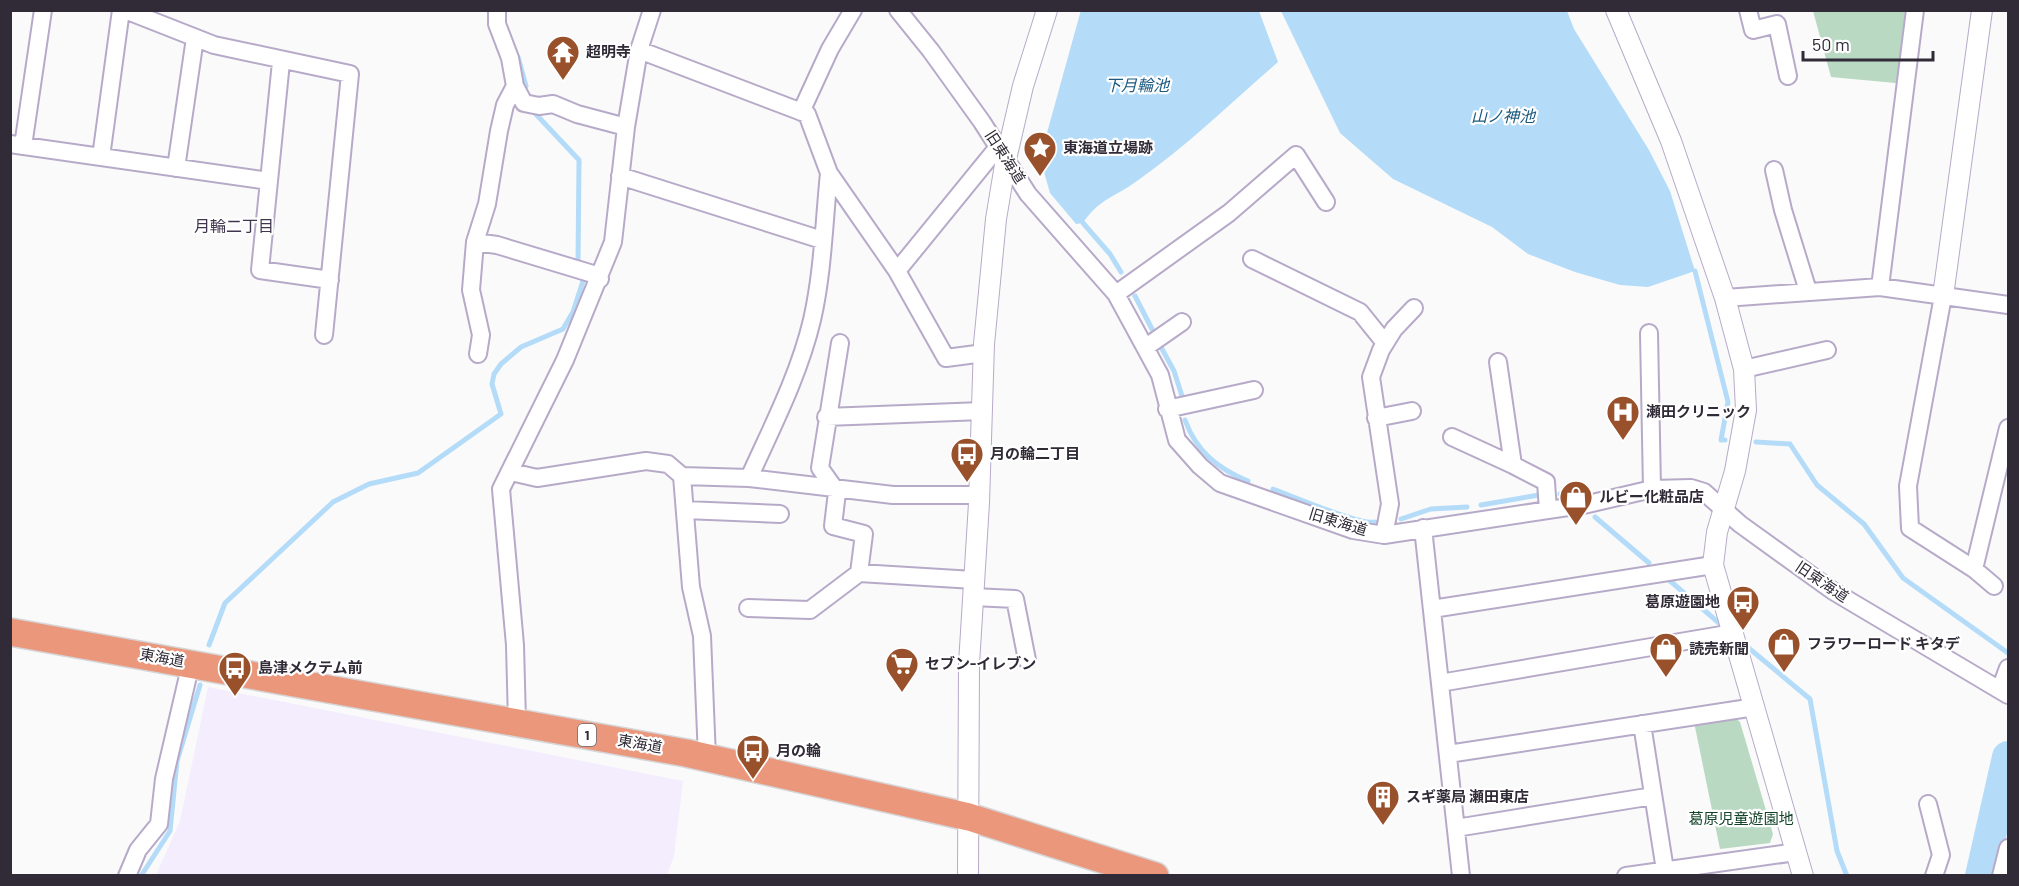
<svg xmlns="http://www.w3.org/2000/svg" width="2019" height="886" viewBox="0 0 2019 886" font-family="Barlow,'Noto Sans JP',sans-serif">
  <rect width="100%" height="100%" fill="#fafafa"/>
  <path fill="#f3edfe" d="M208 687 683 781 674 856 667 875H156L180 821Z"/>
  <path fill="#b9d9c3" d="M1903 10 1907 12 1906 84 1831 77 1813 11Z
    M1733 716 1740 722 1773 834 1770 843 1720 849 1694 722Z"/>
  <path fill="#b4dcf9" d="M1081 10 1259 11 1278 62C1232 102 1187 146 1137 181 1115 197 1099 199 1083 223L1076 224 1050 193 1040 158Z
    M1281 11H1567L1574 29 1649 150 1670 191 1695 271 1648 287 1620 285 1575 272 1528 254 1492 227 1393 179 1340 133Z"/>
  <g fill="none" stroke-linecap="round" stroke-linejoin="round">
    <path stroke="#b4dcf9" stroke-width="5" d="M518 57 526 86
      M1083 223 1110 254 1121 272
      M1695 271 1728 402 1721 440H1725
      M1135 296 1154 333
      M1161 347 1174 371 1182 396
      M1185 420C1196 451 1218 469 1248 481
      M1756 442 1790 444 1817 485 1864 524 1903 578 2008 653
      M1273 489C1292 496 1361 526 1375 522
      M1560 494 1571 492
      M1481 505 1539 495
      M1595 517 1649 563
      M1401 519 1431 509 1467 507
      M1669 580 1719 623
      M209 645 225 603 333 502 369 484 418 473 501 414 492 384 494 374 501 364 521 347 563 329 573 312 583 281 578 264 579 160 531 109
      M1745 645 1810 699 1837 851 1847 876
      M141 876 170 831 177 761 200 685"/>
    <path stroke="#b4dcf9" stroke-width="32" d="M1981 876 2008 757"/>
    <defs>
      <path id="minor" d="M125 10 214 45 350 74 324 335
        M898 10 931 51 982 122 1028 194 1116 294 1160 375 1177 440 1200 466 1220 483 1353 530 1384 535 1588 504 1652 489 1691 488 1704 492 1740 524 1833 591 2008 695
        M1748 10 1753 30 1777 24 1788 76
        M639 50 807 114 829 173 897 271 946 358 984 353
        M281 62 260 270 330 280
        M515 86 524 103 539 106 553 104 577 114 626 127
        M801 112 830 49 853 10
        M10 144 269 181
        M23 146 43 10
        M101 157 121 10
        M176 168 195 38
        M1774 170 1783 210 1808 291
        M620 176 822 240
        M475 242 497 245 593 274 600 279
        M1252 259 1360 312 1385 343
        M897 271 998 147
        M1880 287 1915 10
        M1116 294 1229 213 1296 155 1326 202
        M1943 296 1908 486 1910 528 1974 569 1994 586
        M1725 298 1880 287 2008 305
        M1649 333 1652 489
        M840 343 820 468 837 492 833 526 864 534 859 573 974 580
        M1146 347 1182 322
        M478 354 481 335 471 290 475 242 487 204 499 131 505 105 515 86 510 58 497 24V10
        M1498 362 1513 465 1546 482 1548 510
        M1744 369 1827 350
        M1167 409 1254 390
        M826 417 982 411
        M1376 418 1412 411
        M1452 437 1513 465
        M511 472 537 478 646 461 668 464 682 476 749 478 893 495H979
        M682 476 691 587 702 636 707 758
        M749 478C772 427 799 375 812 320 823 272 824 222 829 173
        M685 510 780 514
        M1423 528 1461 876
        M1384 535 1390 504 1371 377 1381 350 1394 329 1414 308
        M1974 569 2008 428
        M973 597 1015 599 1027 660
        M748 608 810 610 859 573
        M1432 609 1713 565
        M1440 683 1733 633
        M2000 690 2008 668
        M517 722 515 645 501 489 565 360 613 242 626 127 639 50 652 10
        M1642 724 1665 870
        M1448 754 1755 707
        M1928 804 1941 855 1934 876
        M1456 828 1653 796
        M127 876 138 850 159 824 164 779 191 663
        M1626 876 1796 852
        M2001 876 2008 848"/>
      <path id="tertiary" d="M1616 10 1671 141 1725 298 1744 369 1746 410 1735 471 1717 532 1713 565 1803 876
        M1943 296 1982 10
        M968 876 969 664 979 503 984 344 996 219 1006 159 1023 86 1047 10"/>
      <path id="trunk" d="M10 632 686 753 969 817 1155 876"/>
    </defs>
    <use href="#minor" stroke="#b7aac9" stroke-width="20"/>
    <use href="#tertiary" stroke="#b7aac9" stroke-width="22"/>
    <use href="#trunk" stroke="#d6d5d7" stroke-width="30"/>
    <use href="#minor" stroke="#fff" stroke-width="16"/>
    <use href="#tertiary" stroke="#fff" stroke-width="20"/>
    <use href="#trunk" stroke="#ea977b" stroke-width="27"/>
  </g>
  <defs>
    <symbol id="temple-pin" viewBox="-11 -11 22 30"><path d="M0 17L-7.5 6A9.5 9.5 0 1 1 7.5 6Z" fill="#99512c" stroke="#fff"/><path d="M0-6L5-2H3V0L6.5 2.5H4V6H1.5V3h-3V6H-4V2.5H-6.5L-3 0V-2H-5Z" fill="#fff"/></symbol>
    <symbol id="sight-pin" viewBox="-11 -11 22 30"><path d="M0 17L-7.5 6A9.5 9.5 0 1 1 7.5 6Z" fill="#99512c" stroke="#fff"/><path d="M0-6L1.8-2.2L6-1.7L2.9 1.2L3.7 5.4L0 3.3L-3.7 5.4L-2.9 1.2L-6-1.7L-1.8-2.2Z" fill="#fff"/></symbol>
    <symbol id="hospital-pin" viewBox="-11 -11 22 30"><path d="M0 17L-7.5 6A9.5 9.5 0 1 1 7.5 6Z" fill="#99512c" stroke="#fff"/><path d="M-5-5h3v3.5h4V-5h3V5h-3V1.5h-4V5h-3Z" fill="#fff"/></symbol>
    <symbol id="bus-pin" viewBox="-11 -11 22 30"><path d="M0 17L-7.5 6A9.5 9.5 0 1 1 7.5 6Z" fill="#99512c" stroke="#fff"/><path d="M-5-6H5V4H4V6H2V4H-2V6H-4V4H-5ZM-3.5-4V0h7V-4ZM-3.5 1.2v1.5H-2V1.2ZM2 1.2v1.5H3.5V1.2Z" fill="#fff"/></symbol>
    <symbol id="shop-pin" viewBox="-11 -11 22 30"><path d="M0 17L-7.5 6A9.5 9.5 0 1 1 7.5 6Z" fill="#99512c" stroke="#fff"/><path d="M-5-2.5h2.3a2.7 3.5 0 0 1 5.4 0H5L5.5 6h-11ZM-1.5-2.5h3a1.5 2.3 0 0 0-3 0Z" fill="#fff"/></symbol>
    <symbol id="supermarket-pin" viewBox="-11 -11 22 30"><path d="M0 17L-7.5 6A9.5 9.5 0 1 1 7.5 6Z" fill="#99512c" stroke="#fff"/><path d="M-6-5.5h2.5l.6 2H6L4.5 2H-2.5L-4.4-4H-6ZM-1.5 3.2a1.3 1.3 0 1 0 .1 0ZM3 3.2a1.3 1.3 0 1 0 .1 0Z" fill="#fff"/></symbol>
    <symbol id="building-pin" viewBox="-11 -11 22 30"><path d="M0 17L-7.5 6A9.5 9.5 0 1 1 7.5 6Z" fill="#99512c" stroke="#fff"/><path d="M-4-6H4V6H1V3H-1V6H-4ZM-2.5-4.3h1.7v1.8h-1.7ZM.8-4.3h1.7v1.8H.8ZM-2.5-1h1.7V.8h-1.7ZM.8-1h1.7V.8H.8Z" fill="#fff"/></symbol>
  </defs>
  <g fill-rule="evenodd">
    <use href="#temple-pin" x="544" y="33" width="38" height="52"/>
    <use href="#sight-pin" x="1021" y="129" width="38" height="52"/>
    <use href="#hospital-pin" x="1604" y="393" width="38" height="52"/>
    <use href="#bus-pin" x="948" y="435" width="38" height="52"/>
    <use href="#shop-pin" x="1557" y="478" width="38" height="52"/>
    <use href="#bus-pin" x="1724" y="583" width="38" height="52"/>
    <use href="#shop-pin" x="1765" y="625" width="38" height="52"/>
    <use href="#shop-pin" x="1647" y="630" width="38" height="52"/>
    <use href="#supermarket-pin" x="883" y="645" width="38" height="52"/>
    <use href="#bus-pin" x="216" y="649" width="38" height="52"/>
    <use href="#bus-pin" x="734" y="732" width="38" height="52"/>
    <use href="#building-pin" x="1364" y="778" width="38" height="52"/>
  </g>
  <g text-anchor="middle" stroke-width="4.5" stroke-linejoin="round" paint-order="stroke">
    <rect fill="#fff" stroke="#6e6b73" stroke-width="1.5" x="578" y="724" width="18" height="22" rx="4.5"/>
    <g font-size="14" font-weight="bold" fill="#302b37">
      <text x="587" y="740">1</text>
    </g>
    <g font-size="15" font-weight="bold" fill="#302b37" stroke="#fff" text-anchor="start">
      <text x="586" y="57">超明寺</text>
      <text x="1063" y="153">東海道立場跡</text>
      <text x="1646" y="417">瀬田クリニック</text>
      <text x="990" y="459">月の輪二丁目</text>
      <text x="1599" y="502">ルビー化粧品店</text>
      <text x="1720" y="607" text-anchor="end">葛原遊園地</text>
      <text x="1807" y="649">フラワーロード キタデ</text>
      <text x="1689" y="654">読売新聞</text>
      <text x="925" y="669">セブン-イレブン</text>
      <text x="258" y="673">島津メクテム前</text>
      <text x="776" y="756">月の輪</text>
      <text x="1406" y="802">スギ薬局 瀬田東店</text>
    </g>
    <g font-size="15" fill="#302b37" stroke="#fff">
      <text transform="translate(1005 157) rotate(57)" y="5">旧東海道</text>
      <text transform="translate(1338 522) rotate(17)" y="5">旧東海道</text>
      <text transform="translate(1822 582) rotate(34)" y="5">旧東海道</text>
      <text transform="translate(162 658) rotate(10)" y="5">東海道</text>
      <text transform="translate(640 744) rotate(10)" y="5">東海道</text>
    </g>
    <g font-size="15" fill="#124328" stroke="#fff">
      <text x="1741" y="824">葛原児童遊園地</text>
    </g>
    <g font-size="16" font-style="italic" fill="#1b597f" stroke="#fff">
      <text x="1137" y="91">下月輪池</text>
      <text x="1503" y="122">山ノ神池</text>
    </g>
    <g font-size="16" fill="#41364f" stroke="#fff">
      <text x="234" y="232">月輪二丁目</text>
    </g>
  </g>
  <rect width="2019" height="886" fill="none" stroke="#302b37" stroke-width="24"/>
  <path d="M1803 51v9h130v-9" fill="none" stroke="#302b37" stroke-width="3"/>
  <text x="1812" y="51" font-size="18" fill="#302b37" stroke="#ffffff" stroke-width="4.5" paint-order="stroke">50 m</text>
</svg>
